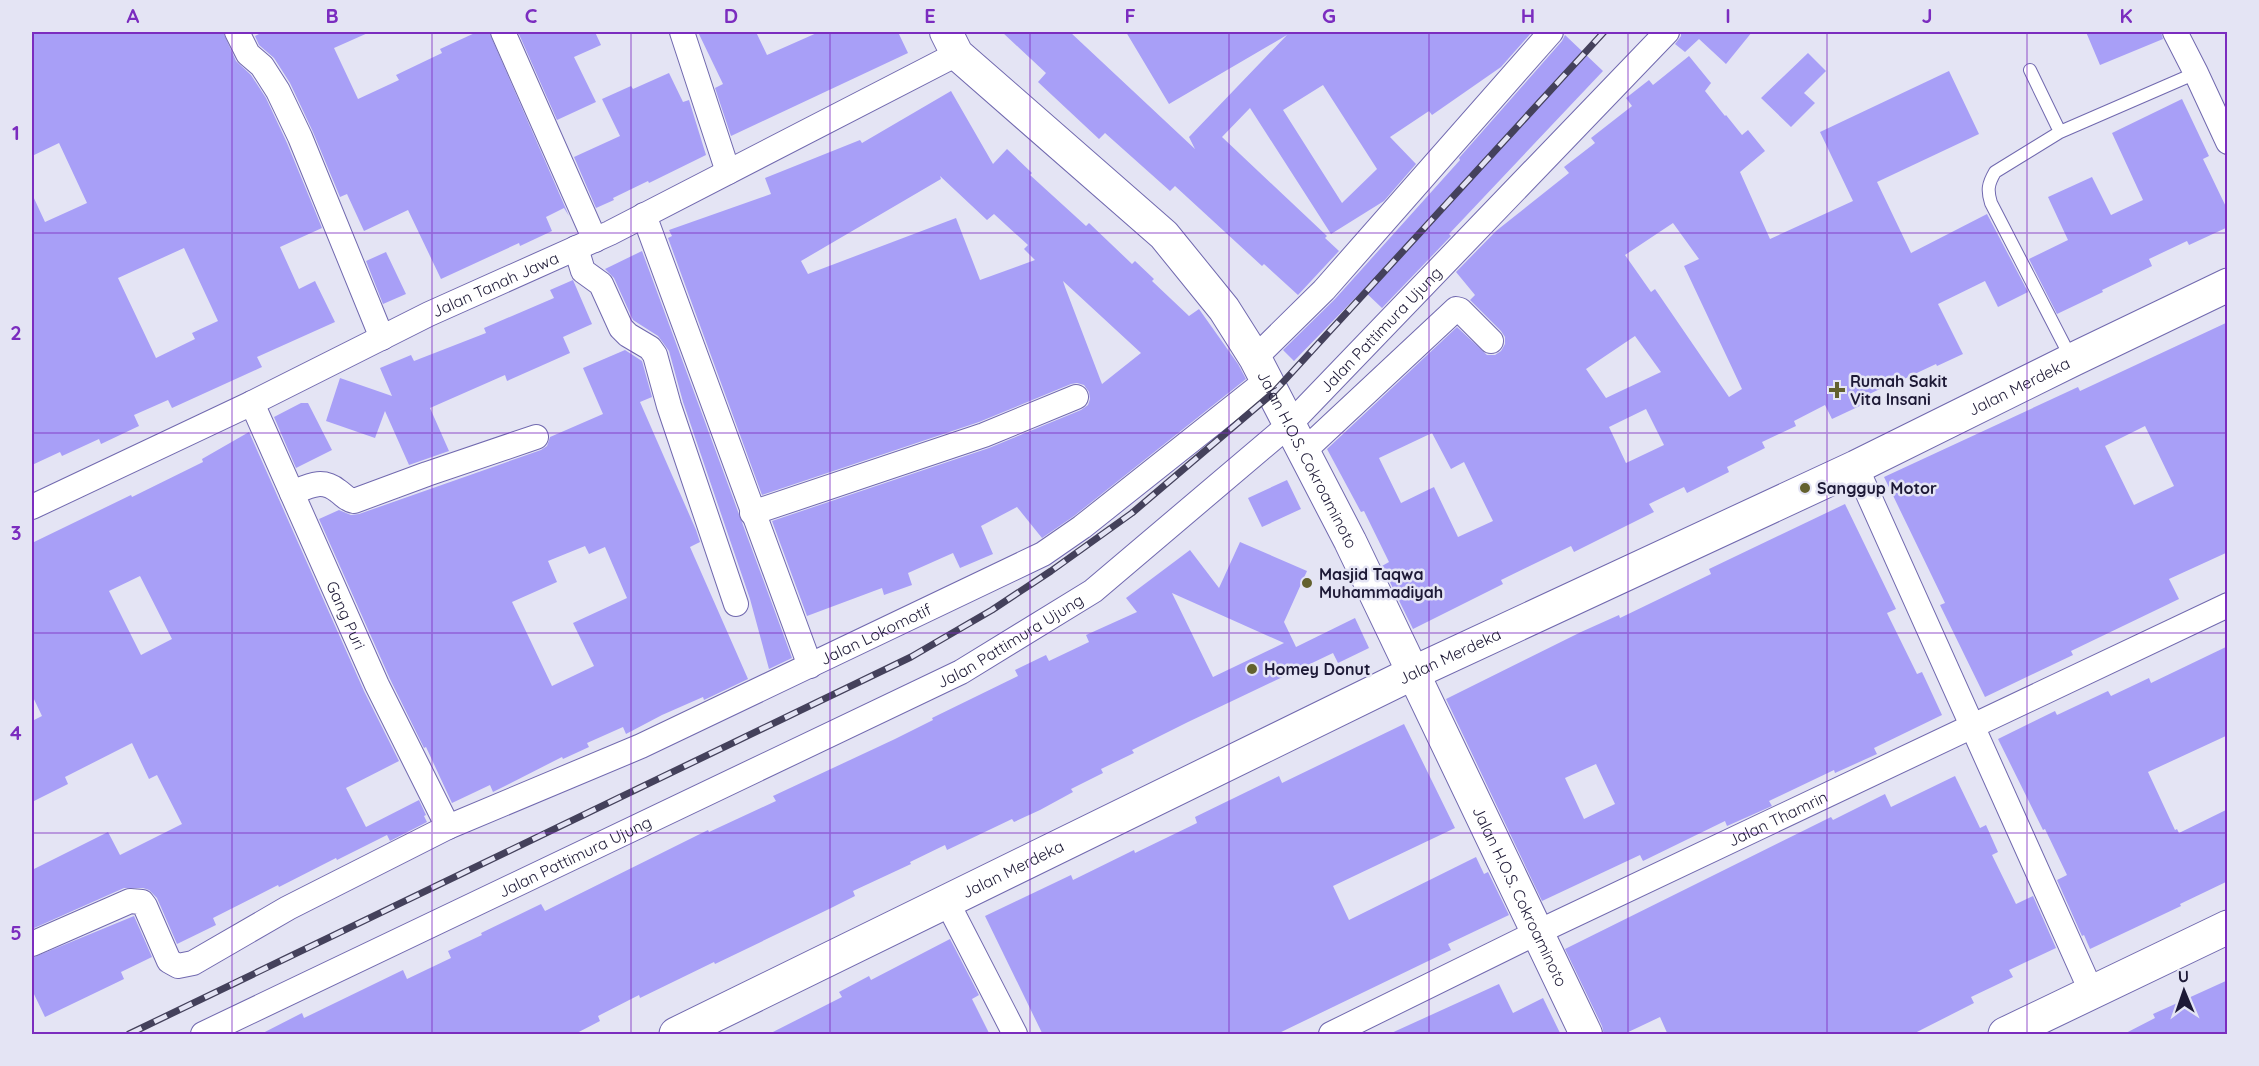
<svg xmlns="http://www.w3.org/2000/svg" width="2259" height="1066" viewBox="0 0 2259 1066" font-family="Quicksand,sans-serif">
  <rect width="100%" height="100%" fill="#e4e4f4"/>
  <path fill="#a89ff7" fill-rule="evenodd" d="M32 32H223L236 61 251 75 266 98 287 143 322 228 280 247 299 289 315 281 335 322 257 357 262 367 172 408 168 400 134 415 139 426 101 444 99 439 62 456 60 452 32 465V194L45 222 87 203 59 143 32 156ZM184 248 218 321 192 333 195 339 156 358 118 278Z
    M263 32H370L334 48 358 99 399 80 396 75 442 53 440 49 477 32H489L569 216 564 208 546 217 552 231 520 246 519 243 441 279 408 210 364 231 347 194 340 197 313 132 290 83 274 58 259 45 255 36Z
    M518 32H595L601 45 574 57 596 102 557 120Z
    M698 32H756L767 55 819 32H898L908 53 731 136 715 88 723 84Z
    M1002 32H1070L1195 149 1189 137 1287 35 1169 104 1126 32H1532L1501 67 1432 115 1429 111 1390 137 1416 164 1384 201 1331 234 1250 108 1222 137 1327 236 1325 238 1339 251 1298 295 1264 264 1262 266 1175 186 1170 191 1105 133 1099 139 1038 82 1046 73ZM1323 85 1377 169 1342 203 1283 110Z
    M1681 32H1752L1726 64 1699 39 1685 52 1675 44 1681 36Z
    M2086 32H2161L2163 39 2100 65Z
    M1565 35 1603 71 1449 234 1451 236 1382 308 1363 290 1294 361 1283 350 1335 299 1460 160 1459 158 1562 41Z
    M1808 53 1826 71 1804 93 1815 103 1791 127 1761 98Z
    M1689 56 1711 83 1705 91 1725 116 1726 115 1742 135 1748 130 1765 151 1740 172 1770 239 1853 201 1820 132 1949 71 1979 134 1877 182 1911 253 1987 214 2028 292 1998 307 1985 281 1938 304 1963 354 1937 366 1936 364 1904 379 1903 378 1861 398 1864 404 1832 419 1825 405 1794 421 1796 426 1762 442 1765 448 1727 467 1729 472 1687 493 1684 487 1649 504 1654 512 1574 552 1571 546 1501 580 1503 584 1413 629 1382 566 1389 562 1364 511 1361 512 1327 449 1457 327 1487 355H1495L1501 351 1505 344V337L1501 331 1470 300 1475 295 1456 272 1496 231 1569 173 1564 167 1595 143 1591 138 1632 106 1626 98 1649 80 1653 85ZM1673 223 1699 259 1684 266 1742 389 1729 397 1655 289 1651 292 1625 255ZM1635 336 1661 372 1606 398 1586 369ZM1646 409 1664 445 1626 463 1609 427ZM1432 433 1451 469 1464 462 1493 521 1458 537 1434 487 1401 503 1379 458Z
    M669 73 683 102 689 100 706 155 649 183 648 181 613 198 614 200 596 208 574 157 620 136 602 99 631 86 633 89Z
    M951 91 993 164 1007 149 1032 173 1030 175 1086 226 1089 223 1132 264 1135 261 1154 279 1152 281 1189 316 1199 309 1238 364 1246 379 1074 516 1042 538 1017 507 981 526 993 554 960 568 953 553 908 573 912 585 884 595 882 588 807 616 772 521 989 448 1081 410 1088 405 1090 399 1089 392 1084 385 1077 383 1071 384 979 422 762 495 668 238 672 236 669 230 771 194 765 178 860 140 862 143ZM940 176 987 220 994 214 1028 245 1024 249 1035 260 980 280 956 218 808 274 801 261 941 179ZM1063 281 1141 353 1102 384 1065 287Z
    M2182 99 2209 156 2203 159 2228 211V227L2189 245 2187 241 2149 259 2152 266 2102 290 2103 292 2057 314 2029 259 2068 240 2048 197 2092 177 2111 215 2143 200 2112 133Z
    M642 251 792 658 769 669 750 599 683 402 669 351 658 336 633 320 614 278 605 269Z
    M386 252 406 294 383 304 366 261Z
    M573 280 592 324 563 337 570 353 507 381 505 375 430 408 449 451 409 465 385 411 375 438 326 421 340 378 392 396 380 368 411 355 414 361 486 333 484 328 554 298 550 290Z
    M2228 322V552L2169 579 2179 599 2071 651 2073 655 1985 697 1940 605 1945 603 1884 477 2078 387 2080 391ZM2145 426 2174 486 2134 505 2105 446Z
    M625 350 642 361 652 397 640 402 696 530 700 542 690 547 748 679 704 700 703 697 662 715 626 734 623 727 587 743 589 747 563 759 562 757 493 792 490 785 452 803 426 747 424 748 390 679 319 519 339 510 351 515 359 514 541 450 547 446 550 437 603 414 583 368ZM585 546 589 554 605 547 627 598 573 623 594 666 552 686 512 602 557 582 548 561Z
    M301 403H308L332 450 296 468 274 417Z
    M249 432 364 691 399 761 346 788 366 827 419 800 426 815 424 816 427 822 390 841 387 835 337 860 336 858 279 887 278 885 213 918 216 925 177 944 157 898 149 890 143 888H124L32 929V870L108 832 120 855 182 824 157 775 149 779 132 743 65 777 68 784 32 802V721L42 716 32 695V543L131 495 132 497 203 462 202 459ZM140 576 172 639 141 655 109 591Z
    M1287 480 1301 509 1262 527 1248 498Z
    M1845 504 1896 609 1887 613 1917 674 1922 672 1942 715 1874 748 1877 754 1835 773 1834 770 1769 801 1772 806 1727 826 1725 821 1643 861 1640 855 1542 901 1446 699 1581 632 1619 615 1620 618 1711 574 1709 569ZM1596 764 1615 804 1584 819 1565 778Z
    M1240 542 1307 571 1284 622 1296 647 1355 618 1369 648 1338 663 1333 653 1188 722 1132 750 1134 753 1101 769 1103 773 1071 789 1073 792 1040 810 1014 822 1012 819 947 850 945 845 910 862 911 864 853 891 855 896 827 910 715 964 714 962 640 998 639 995 598 1016 600 1021 573 1035H259L302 1013 304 1018 403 970 407 979 451 958 448 951 482 935 481 933 541 904 545 911 708 830 709 832 776 801 773 796 895 739 933 720 932 718 1018 676 1015 670 1046 655 1049 661 1089 642 1086 635 1137 612 1126 598 1190 550 1219 588ZM1172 593 1284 643 1213 677Z
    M2228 646V735L2148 772 2175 830 2177 829 2179 833 2228 809V881L2180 904 2181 906 2090 949 2084 935 2082 936 2057 880 2067 875 2045 829 2043 830 1998 739 2055 711 2057 715 2108 691 2111 696 2149 678 2151 683Z
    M1404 724 1455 828 1333 886 1349 920 1476 857 1484 874 1488 872 1509 915 1448 944 1451 950 1275 1035H1043L985 916 1071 875 1073 880 1134 850 1135 853 1197 823 1195 817 1279 776 1282 783Z
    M1955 776 1980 828 1986 825 1998 852 1992 855 2016 904 2033 896 2056 948 2009 970 2013 977 1971 997 1974 1003 1911 1035H1668L1660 1017 1622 1035H1604L1602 1026 1565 949 1831 817 1833 820 1885 794 1891 807Z
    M134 916 152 957 121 972 124 979 45 1017 32 990V958Z
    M950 939 979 995 972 999 990 1035H767L842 997 839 992 869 976 871 980Z
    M2228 980V1035H2122L2155 1018 2153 1014Z
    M1499 984 1513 1013 1543 998 1561 1035H1387Z"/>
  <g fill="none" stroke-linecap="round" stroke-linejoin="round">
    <defs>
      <path id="service" d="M2030 70 2060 132
        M2071 358 1991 203C1987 190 1988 184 1995 172L2060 132 2196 73"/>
      <g id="minor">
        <path d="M237 32 248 54 262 66 278 91 300 137 382 338"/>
        <path d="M503 32 595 240"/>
        <path d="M682 32 728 172"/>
        <path d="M2175 32 2196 73 2228 142"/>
        <path d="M644 215 810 666"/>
        <path d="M576 248 583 271 601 284 621 328 628 335 650 348 655 355 669 406 736 604"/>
        <path d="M1255 358 1324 290 1551 32"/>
        <path id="s1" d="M252 403 377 685 448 827"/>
        <path d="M1304 451 1456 309 1460 310 1491 341"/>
        <path d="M1856 467 2092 993"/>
        <path d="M292 493C309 486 322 478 338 491 344 495 347 500 354 501L427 474 536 437"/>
        <path id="s2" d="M32 507 252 403 429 314 610 233 957 54"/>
        <path d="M752 513 984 435 1076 397"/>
        <path d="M947 902 1015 1034"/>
        <path id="s3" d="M32 944 130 901 142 902 145 906 169 961 178 966 193 963 288 908 448 827 641 746 1043 554 1082 527 1266 381"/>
        <path id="s4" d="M203 1034 961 672 1093 591 1290 424 1667 32"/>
        <path id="s5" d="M1331 1034 1536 933 2228 605"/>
      </g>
      <g id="tertiary">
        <path id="s6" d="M946 32 957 54 1164 235 1224 309 1255 358 1350 541 1586 1034"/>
      </g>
      <g id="primary">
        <path id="s7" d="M676 1034 1413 673 1856 467 2072 360 2228 285"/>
        <path d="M2005 1034 2228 927"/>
      </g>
    </defs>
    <use href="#service" stroke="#7169af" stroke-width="14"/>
    <use href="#minor" stroke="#7169af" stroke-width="26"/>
    <use href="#tertiary" stroke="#7169af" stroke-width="34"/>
    <use href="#primary" stroke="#7169af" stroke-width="35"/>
    <use href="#service" stroke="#fff" stroke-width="12"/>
    <use href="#minor" stroke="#fff" stroke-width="24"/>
    <use href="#tertiary" stroke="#fff" stroke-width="32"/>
    <use href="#primary" stroke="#fff" stroke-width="33"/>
    <defs>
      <path id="rail" d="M129 1034 911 657 992 610 1051 571 1132 513 1273 393 1604 32"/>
    </defs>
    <use href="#rail" stroke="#44415b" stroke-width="7"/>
    <use href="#rail" stroke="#e4e4f4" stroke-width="4.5" stroke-dasharray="14" stroke-linecap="butt"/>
  </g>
  <path fill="none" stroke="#7b2cbf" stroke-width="1.5" stroke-opacity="0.55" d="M232 32V1034M432 32V1034M631 32V1034M830 32V1034M1030 32V1034M1229 32V1034M1429 32V1034M1628 32V1034M1827 32V1034M2027 32V1034M32 233H2228M32 433H2228M32 633H2228M32 833H2228"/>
  <g fill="#63612e" stroke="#e4e4f4" stroke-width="2">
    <path d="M1834 381h6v6h6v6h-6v6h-6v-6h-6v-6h6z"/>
    <circle cx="1805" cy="488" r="6"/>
    <circle cx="1307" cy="583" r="6"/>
    <circle cx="1252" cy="669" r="6"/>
  </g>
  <g text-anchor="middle" stroke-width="5" stroke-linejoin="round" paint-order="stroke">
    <g font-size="16" fill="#1d1936" stroke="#e4e4f4">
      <text dy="6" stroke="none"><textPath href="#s2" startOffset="514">Jalan Tanah Jawa</textPath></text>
      <text dy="6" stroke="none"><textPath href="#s4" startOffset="1384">Jalan Pattimura Ujung</textPath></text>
      <text dy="6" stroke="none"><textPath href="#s7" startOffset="1491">Jalan Merdeka</textPath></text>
      <text dy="6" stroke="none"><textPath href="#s6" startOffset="567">Jalan H.O.S. Cokroaminoto</textPath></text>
      <text dy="6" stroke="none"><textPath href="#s1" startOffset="232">Gang Puri</textPath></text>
      <text dy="6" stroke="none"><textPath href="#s3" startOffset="968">Jalan Lokomotif</textPath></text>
      <text dy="6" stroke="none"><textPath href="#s4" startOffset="898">Jalan Pattimura Ujung</textPath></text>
      <text dy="6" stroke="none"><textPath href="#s7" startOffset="861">Jalan Merdeka</textPath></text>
      <text dy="6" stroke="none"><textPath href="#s5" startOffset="496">Jalan Thamrin</textPath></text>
      <text dy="6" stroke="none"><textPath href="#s4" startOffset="412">Jalan Pattimura Ujung</textPath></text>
      <text dy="6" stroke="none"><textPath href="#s7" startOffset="375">Jalan Merdeka</textPath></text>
      <text dy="6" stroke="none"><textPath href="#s6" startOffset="1053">Jalan H.O.S. Cokroaminoto</textPath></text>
    </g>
    <g font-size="16" font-weight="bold" fill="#1d1936" stroke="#e4e4f4" text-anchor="start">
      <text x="1850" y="387">Rumah Sakit<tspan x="1850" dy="18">Vita Insani</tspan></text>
      <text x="1817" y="494">Sanggup Motor</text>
      <text x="1319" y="580">Masjid Taqwa<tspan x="1319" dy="18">Muhammadiyah</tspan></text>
      <text x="1264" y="675">Homey Donut</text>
    </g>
  </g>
  <rect width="2259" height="1066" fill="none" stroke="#e4e4f4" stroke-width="66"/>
  <g transform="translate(2184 991) rotate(358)" stroke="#e4e4f4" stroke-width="4.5" paint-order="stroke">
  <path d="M0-4.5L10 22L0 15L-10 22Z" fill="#1d1936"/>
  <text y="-9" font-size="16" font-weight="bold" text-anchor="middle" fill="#1d1936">U</text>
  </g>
  <rect x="33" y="33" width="2193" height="1000" fill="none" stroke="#7b2cbf" stroke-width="2"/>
  <g font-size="20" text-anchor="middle" font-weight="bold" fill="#7b2cbf">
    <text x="133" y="23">A</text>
    <text x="332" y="23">B</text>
    <text x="531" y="23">C</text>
    <text x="731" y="23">D</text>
    <text x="930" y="23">E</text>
    <text x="1130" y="23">F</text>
    <text x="1329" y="23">G</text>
    <text x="1528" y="23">H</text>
    <text x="1728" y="23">I</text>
    <text x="1927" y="23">J</text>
    <text x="2126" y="23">K</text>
    <text x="16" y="140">1</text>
    <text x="16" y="340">2</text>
    <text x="16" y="540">3</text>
    <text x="16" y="740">4</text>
    <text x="16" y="940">5</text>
  </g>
</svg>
